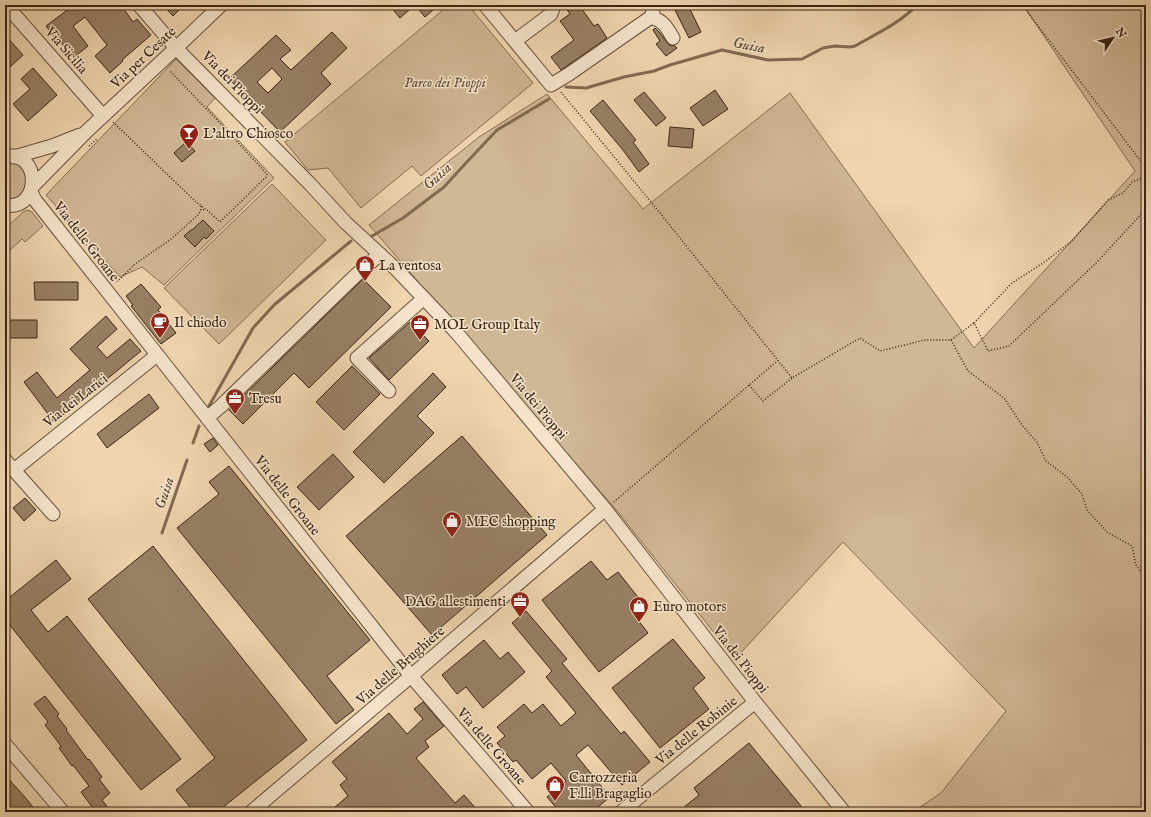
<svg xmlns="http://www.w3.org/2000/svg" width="1151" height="817" viewBox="0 0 1151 817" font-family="'IM FELL English',serif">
  <rect width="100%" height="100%" fill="#efd5af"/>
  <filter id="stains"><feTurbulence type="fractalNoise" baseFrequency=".005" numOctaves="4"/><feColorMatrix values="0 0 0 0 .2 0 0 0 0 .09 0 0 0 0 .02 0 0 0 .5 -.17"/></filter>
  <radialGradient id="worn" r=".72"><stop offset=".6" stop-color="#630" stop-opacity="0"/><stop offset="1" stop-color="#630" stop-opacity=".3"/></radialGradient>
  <path fill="#d0b795" stroke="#856e54" d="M449 5H468L533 83 421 176 412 166 361 208 328 168 308 170 285 142Z
    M1023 5H1146V812H913L941 793 1006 711 843 542 735 659 618 512 369 225 479 137 547 94 643 209 790 93 974 348 1135 171Z
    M176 59 215 98 207 107 274 178 164 285 142 267 120 277 46 195Z
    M5 162C8 163 12 162 15 163 29 167 30 190 18 197 14 199 9 199 5 199Z
    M272 184 326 240 219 344 164 288Z
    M27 210 32 212 43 226 25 242 22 239 5 255V229L23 212Z"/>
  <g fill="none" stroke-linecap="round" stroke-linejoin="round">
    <path stroke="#816a51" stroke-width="3" d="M566 87 586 88 624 77 654 71 670 65 722 50 768 60 802 59 823 48 835 46 850 47 855 46C876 34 900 23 917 5
      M372 236 403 218 444 187 465 164 497 130 549 99
      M209 406 253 328 274 305 351 241
      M193 443 199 426
      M162 533 187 460"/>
  </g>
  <path fill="#988065" stroke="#3a2414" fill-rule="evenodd" d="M74 5H121L133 22 137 19 151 35 122 60 123 61 110 73 95 56 107 45 85 17 73 26 88 46 73 58 57 37 56 39 46 26Z
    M163 5H184L173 16Z
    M389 5H415L400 18Z
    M415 5H439L425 17Z
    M570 5H579L594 26 598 24 607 38 561 70 551 57 574 40 560 21 570 14 566 8Z
    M681 5H688L701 32 689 38 674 8Z
    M655 28 660 33 669 45 675 46 677 48 666 56 656 44 660 41 653 30Z
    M332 32 347 48 321 73 331 84 280 132 259 110 256 113 241 97 244 94 229 79 276 35 291 50 280 59 291 70ZM272 68 282 79 268 93 257 82Z
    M5 35 23 55 10 67 5 61Z
    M33 68 57 95 28 121 13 104 30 89 21 79Z
    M715 90 728 109 703 126 690 108Z
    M644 92 666 118 656 126 634 100Z
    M603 100 636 140 633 142 649 164 639 172 623 150 590 111Z
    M670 127 694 129 692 148 668 146Z
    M186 142 195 151 182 162 174 153Z
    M203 220 214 231 206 239 204 237 195 247 184 236 191 230H192Z
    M363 279 391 307 309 388 294 373 243 424 229 410Z
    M34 282H78V300H35Z
    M141 284 161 307 158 310 176 333 161 344 131 306 133 305 126 296Z
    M106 316 117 329 97 347 107 358 130 339 141 351 72 408 54 422 24 382 37 372 57 398 90 370 70 349Z
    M5 320H37V338H5Z
    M410 322 429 341 389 380 369 358Z
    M352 366 380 394 344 430 316 402Z
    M433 373 446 387 417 416 434 433 384 483 353 452Z
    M149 394 159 408 107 448 97 434Z
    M462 436 547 535 432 635 346 536Z
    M213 438 218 445 210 452 204 444Z
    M333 454 354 477 319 510 297 487Z
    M229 466 370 640 327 676 354 710 336 724 177 528 219 494 209 482Z
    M25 498 36 510 24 521 13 508Z
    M153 546 307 740 217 812H194L176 790 215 758 88 599Z
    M56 560 71 579 31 610 48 632 67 616 181 759 141 790 5 619V601Z
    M591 561 607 580 618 572 645 606 634 615 648 633 599 672 542 600Z
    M526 611 567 659 562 663 621 734 624 731 650 762 622 785 588 745 576 755 610 797 592 812H560L547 797 566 781 551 763 532 779 516 760 513 762 497 743 505 736 497 727 524 704 532 713 543 704 561 726 576 713 546 677 552 671 512 623Z
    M673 639 705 678 693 688 709 709 660 748 612 688Z
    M484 640 500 659 508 652 525 672 483 708 466 687 457 694 442 675Z
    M45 696 59 714 57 716 67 729 66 730 88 760 89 759 102 777 99 779 110 793 102 800 111 812H96L81 792 89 786 73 765 72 766 59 748 61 746 45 725 48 722 34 704Z
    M423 702 444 726 425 741 429 747 416 758 455 803 464 795 479 812H329L348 796 340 785 347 779 332 762 389 713 407 734 423 719 414 709Z
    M749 743 806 812H678L699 795 694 788Z
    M5 775 24 796 37 812H5Z"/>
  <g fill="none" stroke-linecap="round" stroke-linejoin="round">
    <defs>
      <path id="minor" d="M6 5 103 116
        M139 5 176 48 310 184 346 223 397 270 456 332 605 509 755 702 844 812
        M485 5 551 85 569 74 651 17 653 13 651 5
        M651 17C664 21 667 28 673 38
        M515 41 551 14 554 5
        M5 156C42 151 41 211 5 205
        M14 157 52 146 80 135
        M33 186 87 131 176 48 221 5
        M31 192 35 200 54 224 411 676 528 812
        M389 391 357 358 424 298
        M207 418 220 407 355 276 380 254
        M5 460 53 514
        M14 470 157 355
        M5 744 63 812
        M251 812 411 676 605 509
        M621 812 755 702"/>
    </defs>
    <use href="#minor" stroke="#67503b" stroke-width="15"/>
    <path stroke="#3a2414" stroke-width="1.5" stroke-dasharray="1 2" stroke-linecap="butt" d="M1023 5 1029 14 1146 168
      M561 92 660 213 792 378 860 338 880 351 925 340H951L974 323 988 351 1009 346 1096 263 1146 209
      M113 122 197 203 207 210 220 222 266 177 267 174 219 122 169 70
      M89 146 98 138
      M201 206V210H206
      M56 207 115 281H118L135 264 170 240 198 215 201 210
      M974 323 1012 283 1043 263 1072 241 1108 200 1123 193 1132 182 1142 178 1146 173
      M951 340 968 371 1004 398 1022 425 1037 442 1046 461 1067 477 1082 494 1087 510 1107 532 1132 546 1136 565 1146 579
      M749 385 763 401 792 378
      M614 502 777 361"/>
    <use href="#minor" stroke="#f5e4cb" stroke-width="13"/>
  </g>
  <defs>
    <symbol id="bar-pin" viewBox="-11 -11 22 30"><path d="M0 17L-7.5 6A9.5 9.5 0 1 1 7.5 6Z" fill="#8f2418" stroke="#f5e4cb"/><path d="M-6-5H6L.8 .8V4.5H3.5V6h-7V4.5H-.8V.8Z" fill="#fff"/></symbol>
    <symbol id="shop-pin" viewBox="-11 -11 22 30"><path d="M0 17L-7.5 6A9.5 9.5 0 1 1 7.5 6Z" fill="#8f2418" stroke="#f5e4cb"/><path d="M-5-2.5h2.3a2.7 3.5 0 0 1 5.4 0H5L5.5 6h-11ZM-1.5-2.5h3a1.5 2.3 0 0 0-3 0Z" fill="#fff"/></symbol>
    <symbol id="cafe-pin" viewBox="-11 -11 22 30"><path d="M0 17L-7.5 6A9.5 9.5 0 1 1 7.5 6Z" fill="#8f2418" stroke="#f5e4cb"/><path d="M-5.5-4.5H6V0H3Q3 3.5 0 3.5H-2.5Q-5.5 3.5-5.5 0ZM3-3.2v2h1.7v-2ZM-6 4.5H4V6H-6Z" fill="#fff"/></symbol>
    <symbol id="office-pin" viewBox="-11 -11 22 30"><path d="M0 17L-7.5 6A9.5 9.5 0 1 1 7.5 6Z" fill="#8f2418" stroke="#f5e4cb"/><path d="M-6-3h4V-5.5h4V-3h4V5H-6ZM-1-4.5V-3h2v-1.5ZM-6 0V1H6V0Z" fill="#fff"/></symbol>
  </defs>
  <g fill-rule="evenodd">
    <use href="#bar-pin" x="178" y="122" width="22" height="30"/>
    <use href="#shop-pin" x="354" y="254" width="22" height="30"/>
    <use href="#cafe-pin" x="149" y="311" width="22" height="30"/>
    <use href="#office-pin" x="409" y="313" width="22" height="30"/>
    <use href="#office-pin" x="224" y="387" width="22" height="30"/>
    <use href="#shop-pin" x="441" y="510" width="22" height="30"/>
    <use href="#office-pin" x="509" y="590" width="22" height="30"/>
    <use href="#shop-pin" x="628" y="595" width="22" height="30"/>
    <use href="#shop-pin" x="544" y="774" width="22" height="30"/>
  </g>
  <g text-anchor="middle" stroke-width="3" stroke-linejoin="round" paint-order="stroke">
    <g font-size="14" fill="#3a2414" stroke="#f5e4cb">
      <text transform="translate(67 50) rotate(49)" y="5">Via Sicilia</text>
      <text transform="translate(143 57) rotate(-43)" y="5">Via per Cesate</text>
      <text transform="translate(233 82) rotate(46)" y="5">Via dei Pioppi</text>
      <text transform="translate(87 241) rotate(52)" y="5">Via delle Groane</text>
      <text transform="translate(75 400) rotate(-38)" y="5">Via dei Larici</text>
      <text transform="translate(539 406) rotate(50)" y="5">Via dei Pioppi</text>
      <text transform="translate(288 495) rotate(52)" y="5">Via delle Groane</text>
      <text transform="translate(741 659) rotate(52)" y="5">Via dei Pioppi</text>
      <text transform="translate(400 665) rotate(-41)" y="5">Via delle Brughiere</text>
      <text transform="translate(696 730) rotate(-39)" y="5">Via delle Robinie</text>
      <text transform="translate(492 746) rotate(49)" y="5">Via delle Groane</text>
    </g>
    <g font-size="14" font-style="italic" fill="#604934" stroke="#f5e4cb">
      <text x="445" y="87">Parco dei Pioppi</text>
    </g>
    <g font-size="14" fill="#3a2414" stroke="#f5e4cb" text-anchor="start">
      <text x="203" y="138">L'altro Chiosco</text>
      <text x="379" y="270">La ventosa</text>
      <text x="174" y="327">Il chiodo</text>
      <text x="434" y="329">MOL Group Italy</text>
      <text x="249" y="403">Tresu</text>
      <text x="466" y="526">MEC shopping</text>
      <text x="506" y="606" text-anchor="end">DAG allestimenti</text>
      <text x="653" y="611">Euro motors</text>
      <text x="569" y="782">Carrozzeria<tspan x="569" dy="16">F.lli Bragaglio</tspan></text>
    </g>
    <g font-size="15" font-style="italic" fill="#5e4733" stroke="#f5e4cb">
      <text transform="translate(749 45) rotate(11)" y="5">Guisa</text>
      <text transform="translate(437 176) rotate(-42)" y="5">Guisa</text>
      <text transform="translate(164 493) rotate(-71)" y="5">Guisa</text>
    </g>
  </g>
  <rect width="1151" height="817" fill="none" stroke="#efd5af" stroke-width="20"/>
  <rect x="6" y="6" width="1139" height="805" fill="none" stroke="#3a2414" stroke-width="2"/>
  <rect x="10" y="10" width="1131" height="797" fill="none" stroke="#3a2414"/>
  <g transform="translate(1113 38) rotate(55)" stroke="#f5e4cb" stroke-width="3" paint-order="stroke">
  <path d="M0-3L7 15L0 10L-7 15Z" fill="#3a2414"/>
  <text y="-6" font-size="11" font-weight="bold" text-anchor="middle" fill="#3a2414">N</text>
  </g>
  <rect width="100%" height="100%" filter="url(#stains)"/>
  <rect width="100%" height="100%" fill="url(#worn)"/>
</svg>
